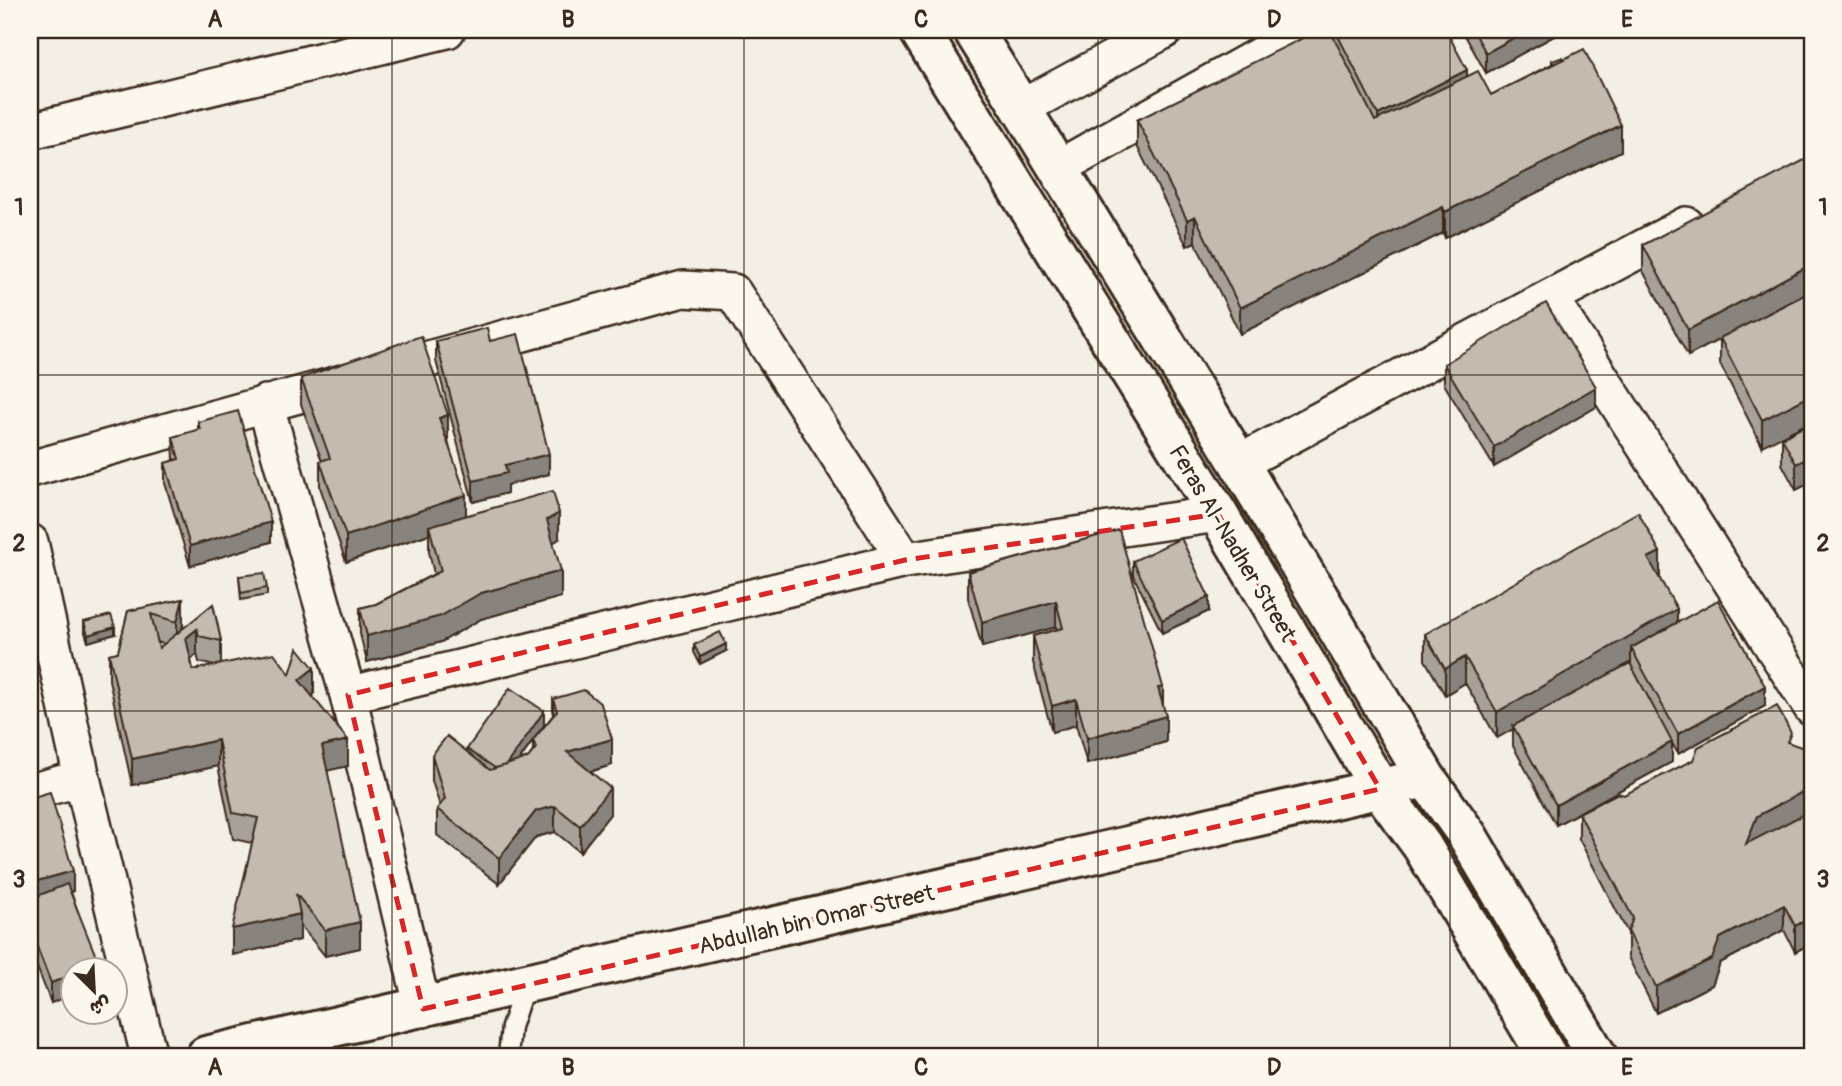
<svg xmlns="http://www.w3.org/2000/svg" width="1842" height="1086" viewBox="0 0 1842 1086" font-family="Pangolin,'Playpen Sans Arabic',sans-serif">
  <rect width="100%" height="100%" fill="#f3efe4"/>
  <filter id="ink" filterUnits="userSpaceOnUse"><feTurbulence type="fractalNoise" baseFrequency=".0143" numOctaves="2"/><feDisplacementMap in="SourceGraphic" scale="14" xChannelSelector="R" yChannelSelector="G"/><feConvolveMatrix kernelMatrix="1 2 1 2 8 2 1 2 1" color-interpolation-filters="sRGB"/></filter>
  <g filter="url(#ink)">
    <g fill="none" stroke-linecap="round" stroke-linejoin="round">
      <defs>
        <path id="service" d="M508 1056 511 1027 525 985"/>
        <path id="minor" d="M1021 108 1165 30
          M30 131 447 30
          M1058 168 1305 30
          M1550 298 1812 708
          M265 403 348 695 423 1009
          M1239 463 1686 225
          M30 469 683 289 733 292 905 560
          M30 542 82 778 149 1056
          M348 695 905 560 1218 514
          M30 792 82 778"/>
        <path id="tertiary" d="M919 30 1218 514 1380 789 1422 846 1547 1056
          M973 30 1239 463 1426 778 1467 835 1597 1056
          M206 1056 1426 778"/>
      </defs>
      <use href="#service" stroke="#3b2a1e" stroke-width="23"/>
      <use href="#minor" stroke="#3b2a1e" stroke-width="40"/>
      <use href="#tertiary" stroke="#3b2a1e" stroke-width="44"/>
      <use href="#service" stroke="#fbf7ec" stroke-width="18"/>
      <use href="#minor" stroke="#fbf7ec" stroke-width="35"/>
      <use href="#tertiary" stroke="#fbf7ec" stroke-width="38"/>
    </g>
    <path fill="#a8a197" stroke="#3b2a1e" stroke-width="2" fill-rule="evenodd" d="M1333 30H1446L1467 76 1491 95 1552 64V61L1621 151 1445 238 1443 233 1240 334 1195 242 1187 246 1137 146V120L1333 36Z
      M1462 30H1565L1486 73Z
      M1643 245 1770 312 1762 446 1720 364V339L1688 356 1643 271Z
      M436 341H490L549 474 507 485V493L473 502 436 361Z
      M1444 364 1596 407 1494 467 1444 384Z
      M301 378 448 441 466 515 559 539 553 543 561 597 481 619 441 642 367 662 360 634V608L376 604 434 574 429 552V534L346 562 320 487V461H322L301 404Z
      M198 422 271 542 190 566 165 483V463L174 461 173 437 198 430Z
      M1812 422V491L1808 484 1796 490 1782 464V438Z
      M1119 530 1163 705 1166 742 1087 764 1076 725 1052 732 1033 662V636L1057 630 1056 627 982 647 968 598V572Z
      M1133 561 1209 611 1162 633 1133 575Z
      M239 576 267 588V595L241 600Z
      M1659 578 1677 623 1765 706 1678 754 1672 743V762L1556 825 1513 746V729L1497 738 1465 683 1445 695 1425 660V634L1660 578ZM1631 662V665L1599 680Z
      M183 599V625L182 630 213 604 221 641V664L290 674 314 694 312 696 348 766 327 770 360 948 325 956 300 925V940L232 955 252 843 233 839 218 766 132 785 109 680V654L118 652 128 611ZM157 642 164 644 159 648ZM197 654 199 662 214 666 193 670 191 660Z
      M84 622 115 634 88 642 84 629Z
      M694 645 726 651 700 664 694 652Z
      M553 699 612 765 590 772 610 814 580 852 555 832 536 837 499 884 437 835V809L440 806 432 781V755L467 752V749L544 725 539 733 553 715ZM533 741V751L528 758 519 761Z
      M1812 751V943L1795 952 1784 930 1720 963 1712 985 1656 1013 1628 957V933L1579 839V813L1624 795Z
      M30 798 73 891 71 892 99 970 51 1003 30 949Z
      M1812 953V982L1808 975V955Z"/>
    <path fill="#88837b" stroke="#3b2a1e" stroke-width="2" d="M1528 30H1565L1486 73V53Z
      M1574 30H1587L1574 36Z
      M1467 70V90L1378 135V115Z
      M1621 125V151L1445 238V212Z
      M1443 207V233L1240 334V308Z
      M1195 216V242L1187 246V220Z
      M1812 264V290L1688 356V330Z
      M1596 387V407L1494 467V447Z
      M1812 395V421L1762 446V420Z
      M448 415V441L439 444V418Z
      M549 454V474L507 485V493L473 502V481L505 465Z
      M1808 458V484L1796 490V464Z
      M466 495V521L429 526V534L346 562V536Z
      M559 513V539L547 546V520Z
      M271 522V542L190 566V546Z
      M1660 552V578L1648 584V558Z
      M561 571V597L481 619 441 642 367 662V636L481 593Z
      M1209 597V611L1162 633V620Z
      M183 599V625L177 648V622Z
      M1056 601V627L982 647V622Z
      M1677 609V635L1631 648V662L1515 728 1513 726V729L1497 738V712Z
      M115 627V634L88 642V635Z
      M197 629V654L186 664V638Z
      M726 644V651L700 664V657Z
      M1465 657V683L1445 695V669Z
      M314 668V694L299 706V680Z
      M1765 686V706L1678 754V734Z
      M1163 687V713L1158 688Z
      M1076 699V725L1052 732V706Z
      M544 711V725L501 786V772Z
      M1166 716V742L1087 764V738Z
      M612 739V765L567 778V752Z
      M218 740V766L132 785V759Z
      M348 740V766L322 772V746Z
      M1672 742V762L1556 825V805Z
      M1812 787V813L1746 844 1757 816Z
      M610 788V814L580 852V826Z
      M555 806V832L536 837 499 884V858L536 811Z
      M73 871V891L30 903V883Z
      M1784 905V930L1720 963 1712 985 1656 1013V987L1720 938Z
      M300 914V940L232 955V929Z
      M1812 917V943L1795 952V926Z
      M360 922V948L325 956V930Z
      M99 964V970H82Z
      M74 974V994L51 1003V983Z"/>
    <path fill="#c3bbb0" stroke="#3b2a1e" stroke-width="2" d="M1319 30H1330L1375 121 1478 71 1491 95 1584 49 1621 125 1445 212 1443 207 1240 308 1195 216 1187 220 1137 120Z
      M1335 30H1446L1467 70 1378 115Z
      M1473 30H1528L1486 53Z
      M1563 57 1564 59 1553 64 1552 61Z
      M1812 156V264L1688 330 1643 245Z
      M1812 291V395L1762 420 1720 338Z
      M1546 303 1596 387 1494 447 1444 364Z
      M487 328 490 341 518 334 549 454 505 465 507 473 473 481 436 341Z
      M421 336 448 415 439 418 466 495 346 536 320 461 330 458 301 378Z
      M238 411 271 522 190 546 165 463 179 459 173 437 200 429 198 422Z
      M1812 422V465L1808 458 1796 464 1782 438Z
      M553 491 559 513 547 520 561 571 481 593 441 616 367 636 360 608 376 604 441 571 429 526Z
      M1638 512 1660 552 1648 558 1677 609 1497 712 1465 657 1445 669 1425 634Z
      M1119 530 1163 687 1158 688 1166 716 1087 738 1076 699 1052 706 1033 636 1063 628 1056 601 982 622 968 572Z
      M1181 538 1209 597 1162 620 1133 561Z
      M264 573 267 588 241 593 239 576Z
      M183 599 177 622 151 614 159 648 213 604 221 641 199 636 197 629 186 638 193 670 274 653 290 674 298 648 314 668 299 680 348 740 322 746 360 922 325 930 296 894 300 914 232 929 258 818 233 813 218 740 132 759 109 654 118 652 128 611Z
      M1718 600 1765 686 1678 734 1631 648Z
      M111 615 115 627 88 635 84 622Z
      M720 632 726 644 700 657 694 645Z
      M1630 663 1672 742 1556 805 1513 726Z
      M510 688 544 711 507 765 495 768 467 749Z
      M584 690 601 704 612 739 567 752 610 788 580 826 555 806 536 811 499 858 437 809 445 799 432 755 447 736 490 770 528 758 536 748 533 740 557 711 553 699Z
      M1777 706 1791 733 1787 742 1812 751V787L1757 816 1746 844 1812 810V917L1795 926 1784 905 1720 938 1712 959 1656 987 1628 931 1633 918 1579 813 1618 793 1624 795 1693 760 1698 747Z
      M50 792 73 871 30 883V798Z
      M67 884 99 964 82 970H74V974L51 983 30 929V899Z
      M1812 953V962L1808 955Z"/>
  </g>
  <path fill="none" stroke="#d62828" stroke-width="5" stroke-dasharray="14 9" stroke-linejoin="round" d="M1218 514 1380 789 423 1009 348 695 905 560Z"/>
  <path fill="none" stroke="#3b2a1e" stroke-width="2" stroke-opacity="0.55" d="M392 30V1056M744 30V1056M1098 30V1056M1450 30V1056M30 375H1812M30 711H1812"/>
  <g text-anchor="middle" stroke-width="7" stroke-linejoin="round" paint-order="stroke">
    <g font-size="23" fill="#3b2a1e" stroke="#fbf7ec">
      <text transform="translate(1233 543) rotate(59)" y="8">Feras Al-Nadher Street</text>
      <text transform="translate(816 919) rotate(-13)" y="8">Abdullah bin Omar Street</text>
    </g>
  </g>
  <rect width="1842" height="1086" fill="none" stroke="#fbf7ec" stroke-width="77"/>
  <g transform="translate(94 991) rotate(156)"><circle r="33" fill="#fbf7ec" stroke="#aea59a" stroke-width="2"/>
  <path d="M0-5L12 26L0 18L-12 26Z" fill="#3b2a1e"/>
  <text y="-10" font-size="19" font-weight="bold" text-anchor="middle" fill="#3b2a1e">ش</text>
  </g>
  <rect x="38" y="38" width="1766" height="1010" fill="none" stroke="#3b2a1e" stroke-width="2.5"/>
  <g font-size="23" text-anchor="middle" font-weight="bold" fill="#3b2a1e">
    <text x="215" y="27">A</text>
    <text x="568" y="27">B</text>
    <text x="921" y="27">C</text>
    <text x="1274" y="27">D</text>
    <text x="1627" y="27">E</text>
    <text x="19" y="215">1</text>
    <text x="1823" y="215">1</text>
    <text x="19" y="551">2</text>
    <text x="1823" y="551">2</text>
    <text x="19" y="887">3</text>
    <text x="1823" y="887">3</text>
    <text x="215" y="1075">A</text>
    <text x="568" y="1075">B</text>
    <text x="921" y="1075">C</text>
    <text x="1274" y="1075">D</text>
    <text x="1627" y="1075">E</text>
  </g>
</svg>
